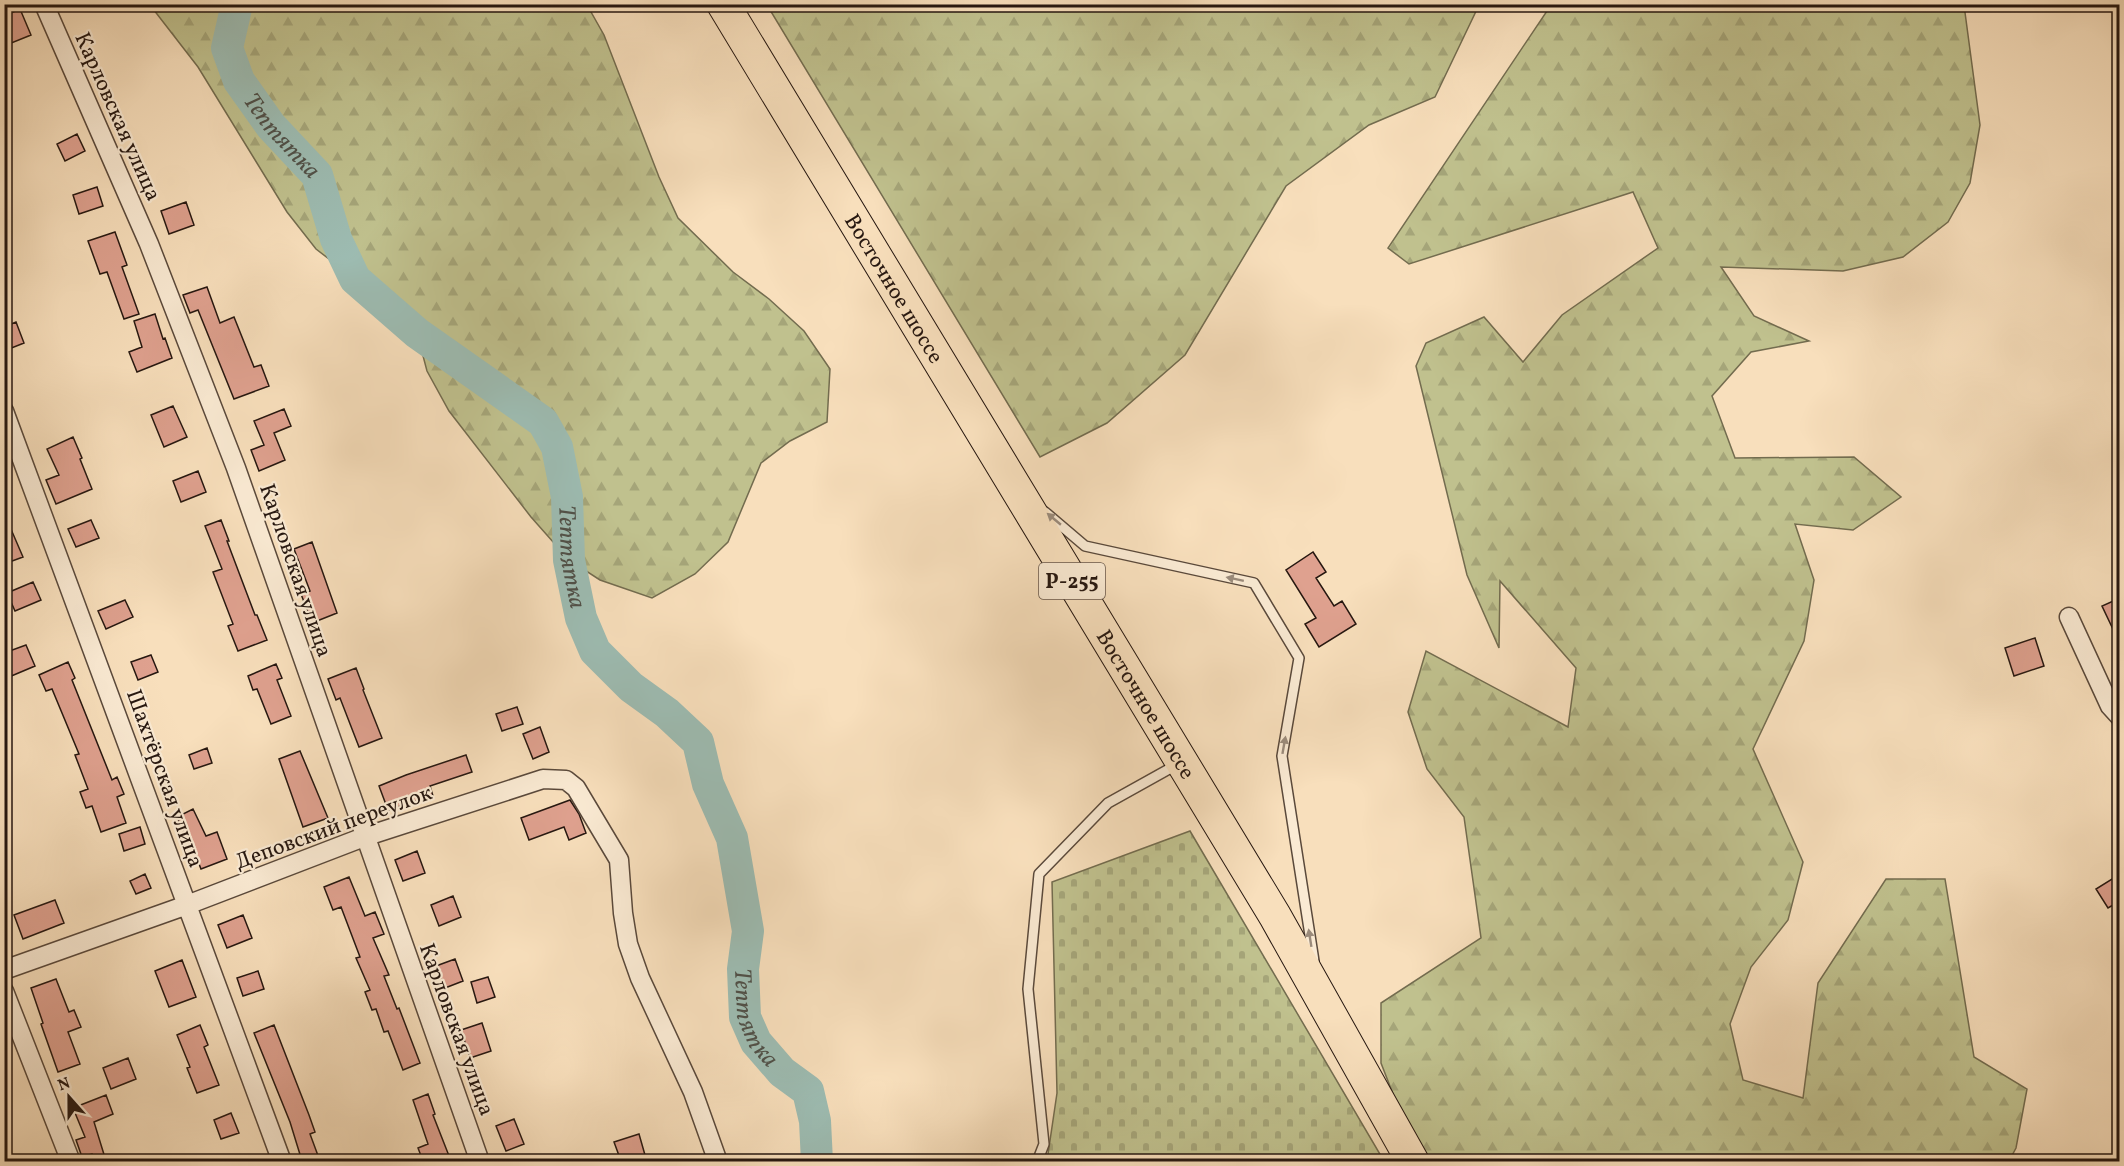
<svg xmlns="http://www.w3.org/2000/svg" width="2124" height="1166" viewBox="0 0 2124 1166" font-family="Vollkorn,serif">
  <defs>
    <pattern id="forest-firs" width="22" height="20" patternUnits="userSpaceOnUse" patternTransform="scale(1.5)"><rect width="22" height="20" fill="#c0c18e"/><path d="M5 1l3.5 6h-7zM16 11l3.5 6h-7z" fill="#a5a579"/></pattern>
    <pattern id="cemetery-stones" width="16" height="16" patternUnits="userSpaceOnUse" patternTransform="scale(1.5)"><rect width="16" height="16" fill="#c0c18e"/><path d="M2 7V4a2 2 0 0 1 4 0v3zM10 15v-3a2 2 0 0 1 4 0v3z" fill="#a5a579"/></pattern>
  </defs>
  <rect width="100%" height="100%" fill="#f8dfbc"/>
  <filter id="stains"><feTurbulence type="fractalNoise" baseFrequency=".00333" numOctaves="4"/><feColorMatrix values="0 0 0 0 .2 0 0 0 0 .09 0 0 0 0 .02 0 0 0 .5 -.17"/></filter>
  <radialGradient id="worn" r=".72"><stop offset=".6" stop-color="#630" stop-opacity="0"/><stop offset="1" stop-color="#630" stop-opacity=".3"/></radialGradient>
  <path fill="url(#forest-firs)" stroke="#736c4f" stroke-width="1.5" d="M150 5H587L604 35 659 177 678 218 733 272 769 299 804 331 830 369 827 422 790 441 761 463 728 542 695 574 652 598 600 580 569 560 531 517 449 411 427 371 417 333 381 310 355 279 316 249 287 212 198 67Z
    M767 5H1479L1435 97 1369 125 1286 186 1185 355 1107 423 1040 457Z
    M1551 5H1964L1980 125 1970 183 1948 222 1903 257 1843 271 1721 267 1754 316 1809 341 1751 352 1712 396 1735 458 1854 457 1901 497 1853 530 1795 524 1814 580 1804 641 1753 749 1803 862 1788 920 1751 967 1730 1024 1743 1080 1803 1098 1818 983 1886 879H1945L1974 1057 2027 1089 2016 1148 2009 1161H1419L1381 1063V1003L1481 938 1464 817 1427 769 1408 712 1426 651 1568 727 1576 668 1500 581 1499 648 1467 575 1416 366 1426 343 1484 317 1523 362 1562 315 1658 248 1633 192 1409 264 1388 248Z"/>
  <path fill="url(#cemetery-stones)" stroke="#736c4f" stroke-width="1.5" d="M1190 831 1384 1161H1047L1057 1093 1052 882Z"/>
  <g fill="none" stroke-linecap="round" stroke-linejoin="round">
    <path stroke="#9dbcb2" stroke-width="32" id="s1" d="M237 4 227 48 239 81 271 126 317 175 336 239 355 279 417 333 543 422 557 447 567 497 569 560 581 618 595 651 631 687 667 713 698 742 708 784 732 838 748 931 743 969 745 1017 756 1042 782 1072 808 1091 815 1121 817 1162"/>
  </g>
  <path fill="#dfa18f" stroke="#261710" stroke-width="1.5" d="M20 9 31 35 4 46V16Z
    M77 134 85 151 65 161 57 144Z
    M97 187 103 206 79 214 73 195Z
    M186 202 194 225 169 234 161 211Z
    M115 232 127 265 122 267 139 314 124 319 107 272 100 274 88 241Z
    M207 287 220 323 234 317 254 367 261 365 269 386 234 399 198 310 190 313 183 295Z
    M155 314 163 339 165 338 172 358 137 372 129 352 142 347 134 321Z
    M16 322 24 343 4 351V327Z
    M173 406 187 437 164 447 151 415Z
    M284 409 291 426 274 433 285 460 259 471 251 450 264 445 254 421Z
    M73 437 82 458 80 459 92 489 56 504 46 480 59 475 47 449Z
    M198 471 206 492 181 502 173 481Z
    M4 513 23 557 4 564Z
    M91 520 99 538 76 547 68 529Z
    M221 520 229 541H227L255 615H257L267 640 238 651 228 626 233 624 213 572 222 569 205 526Z
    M312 542 337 613 312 623 301 594 310 591 294 549Z
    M1313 552 1326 572 1316 578 1334 606 1342 601 1356 624 1319 647 1305 624 1316 618 1286 570Z
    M33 582 41 600 15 611 7 593Z
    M2120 598V644L2102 606Z
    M125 600 133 617 106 629 98 611Z
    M2035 638 2044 666 2014 676 2005 648Z
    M26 645 35 666 9 677 4 667V653Z
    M151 655 158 672 138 680 131 662Z
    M68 662 75 678 72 680 112 780 117 777 124 794 117 797 126 823 101 832 92 806 86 808 80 792 88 789 75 755 79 754 52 689 46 691 39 675Z
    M276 664 282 678 277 680 291 716 271 724 257 689 253 690 248 676Z
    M356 668 364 689 363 690 382 738 359 747 340 698 336 700 328 679Z
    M517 707 523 724 502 731 496 714Z
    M540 727 549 752 533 759 523 734Z
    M207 748 212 763 194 769 189 755Z
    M300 751 328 818 303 827 279 759Z
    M466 755 472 772 430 786 433 796 388 810 379 786 406 775Z
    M570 800 579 814 586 833 569 840 564 827 529 840 521 818Z
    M193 809 206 836 217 832 227 859 201 869 188 836 186 837 177 817Z
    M140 827 145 844 124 851 119 834Z
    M417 851 425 873 403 881 395 860Z
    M145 874 151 888 136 894 130 881Z
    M2120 874V901L2108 908 2096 889Z
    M349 877 365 916 375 912 384 934 373 938 389 975 384 976 397 1009 399 1008 420 1063 403 1070 388 1031 384 1032 376 1009 372 1010 365 992 370 990 356 958 360 957 341 907 333 910 324 887Z
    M453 896 461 917 439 926 431 905Z
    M55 900 64 923 23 939 14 915Z
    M243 915 252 938 227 948 218 925Z
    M455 959 463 981 445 988 436 966Z
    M182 960 196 997 169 1007 155 971Z
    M258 971 264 989 243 996 237 978Z
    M488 977 495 997 477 1003 471 982Z
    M56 979 69 1012 74 1010 81 1027 68 1032 80 1064 58 1072 41 1024 43 1023 31 988Z
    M482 1023 491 1051 470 1058 461 1030Z
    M200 1025 208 1045 204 1047 219 1085 197 1093 187 1068 190 1067 177 1035Z
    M274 1025 309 1115 315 1132 310 1134 320 1161H302L290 1122 254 1033Z
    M128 1058 136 1079 111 1089 103 1068Z
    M428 1094 435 1114 433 1115 451 1161H423L418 1148 428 1144 413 1100Z
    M106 1095 113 1114 94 1122 106 1161H95L92 1154 82 1157 76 1140 85 1137 73 1108Z
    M231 1113 239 1133 221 1139 214 1120Z
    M514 1119 524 1144 506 1151 496 1126Z
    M639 1134 645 1155 621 1161 614 1142Z"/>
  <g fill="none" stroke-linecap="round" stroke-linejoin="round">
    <defs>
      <path id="lane" d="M1045 512 1085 546 1254 583 1299 658 1282 756 1314 961
        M1037 1162 1044 1144 1028 989 1039 874 1108 803 1178 764"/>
      <path id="street" d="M44 4 149 244 236 468 480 1162
        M4 411 282 1162
        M2069 617 2110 706 2120 717
        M4 970 187 905 364 837 543 779 566 780 576 788 619 860 623 913 628 944 640 978 693 1092 718 1162
        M4 991 71 1162"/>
      <g id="highway">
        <path id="s2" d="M723 4 1275 916 1413 1162"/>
      </g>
    </defs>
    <use href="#lane" stroke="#5a493b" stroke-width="12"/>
    <use href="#street" stroke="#5a493b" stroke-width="21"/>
    <use href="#highway" stroke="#261710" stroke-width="34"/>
    <use href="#lane" stroke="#faead3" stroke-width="9"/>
    <use href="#street" stroke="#faead3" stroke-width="18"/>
    <use href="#highway" stroke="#f8dfbc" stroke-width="32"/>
  </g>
  <defs><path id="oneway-solid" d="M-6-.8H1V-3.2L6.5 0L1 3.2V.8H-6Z" transform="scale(1.5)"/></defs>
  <g fill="#9b8b7b">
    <use href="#oneway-solid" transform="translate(1054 519) rotate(-140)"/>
    <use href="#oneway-solid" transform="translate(1235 579) rotate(-168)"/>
    <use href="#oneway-solid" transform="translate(1284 745) rotate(-80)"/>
    <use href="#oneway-solid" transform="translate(1310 938) rotate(-99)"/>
  </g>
  <g text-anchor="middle" stroke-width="4.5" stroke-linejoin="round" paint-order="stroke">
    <rect fill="#faead3" stroke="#66564a" stroke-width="1.5" x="1039" y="563" width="66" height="36" rx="4.5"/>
    <g font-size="21" font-weight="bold" fill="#261710">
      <text x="1072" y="588">Р-255</text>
    </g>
    <g font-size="22" fill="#261710" stroke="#faead3">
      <text transform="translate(119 116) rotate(66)" y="8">Карловская улица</text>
      <text dy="8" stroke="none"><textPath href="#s2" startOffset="332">Восточное шоссе</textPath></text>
      <text transform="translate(297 570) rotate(71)" y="8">Карловская улица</text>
      <text dy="8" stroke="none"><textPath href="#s2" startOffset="818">Восточное шоссе</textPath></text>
      <text transform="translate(166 778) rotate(70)" y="8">Шахтёрская улица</text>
      <text transform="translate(333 826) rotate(-20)" y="8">Деповский переулок</text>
      <text transform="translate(458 1029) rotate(70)" y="8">Карловская улица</text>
    </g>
    <g font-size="24" font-style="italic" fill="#505149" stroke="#faead3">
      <text dy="8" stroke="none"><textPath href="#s1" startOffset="150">Тептятка</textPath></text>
      <text dy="8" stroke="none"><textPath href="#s1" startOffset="690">Тептятка</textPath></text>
      <text dy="8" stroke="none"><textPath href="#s1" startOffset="1212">Тептятка</textPath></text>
    </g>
  </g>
  <rect width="2124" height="1166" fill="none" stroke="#f8dfbc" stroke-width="24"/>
  <rect x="6" y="6" width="2112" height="1154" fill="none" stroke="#261710" stroke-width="3"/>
  <rect x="12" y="12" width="2100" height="1142" fill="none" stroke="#261710" stroke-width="1.5"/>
  <g transform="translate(69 1097) rotate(339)" stroke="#faead3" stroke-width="4.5" paint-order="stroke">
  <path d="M0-4.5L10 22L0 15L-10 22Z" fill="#261710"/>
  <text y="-9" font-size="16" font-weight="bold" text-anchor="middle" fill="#261710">N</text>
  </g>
  <rect width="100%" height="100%" filter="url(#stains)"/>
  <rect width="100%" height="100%" fill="url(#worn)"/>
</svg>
